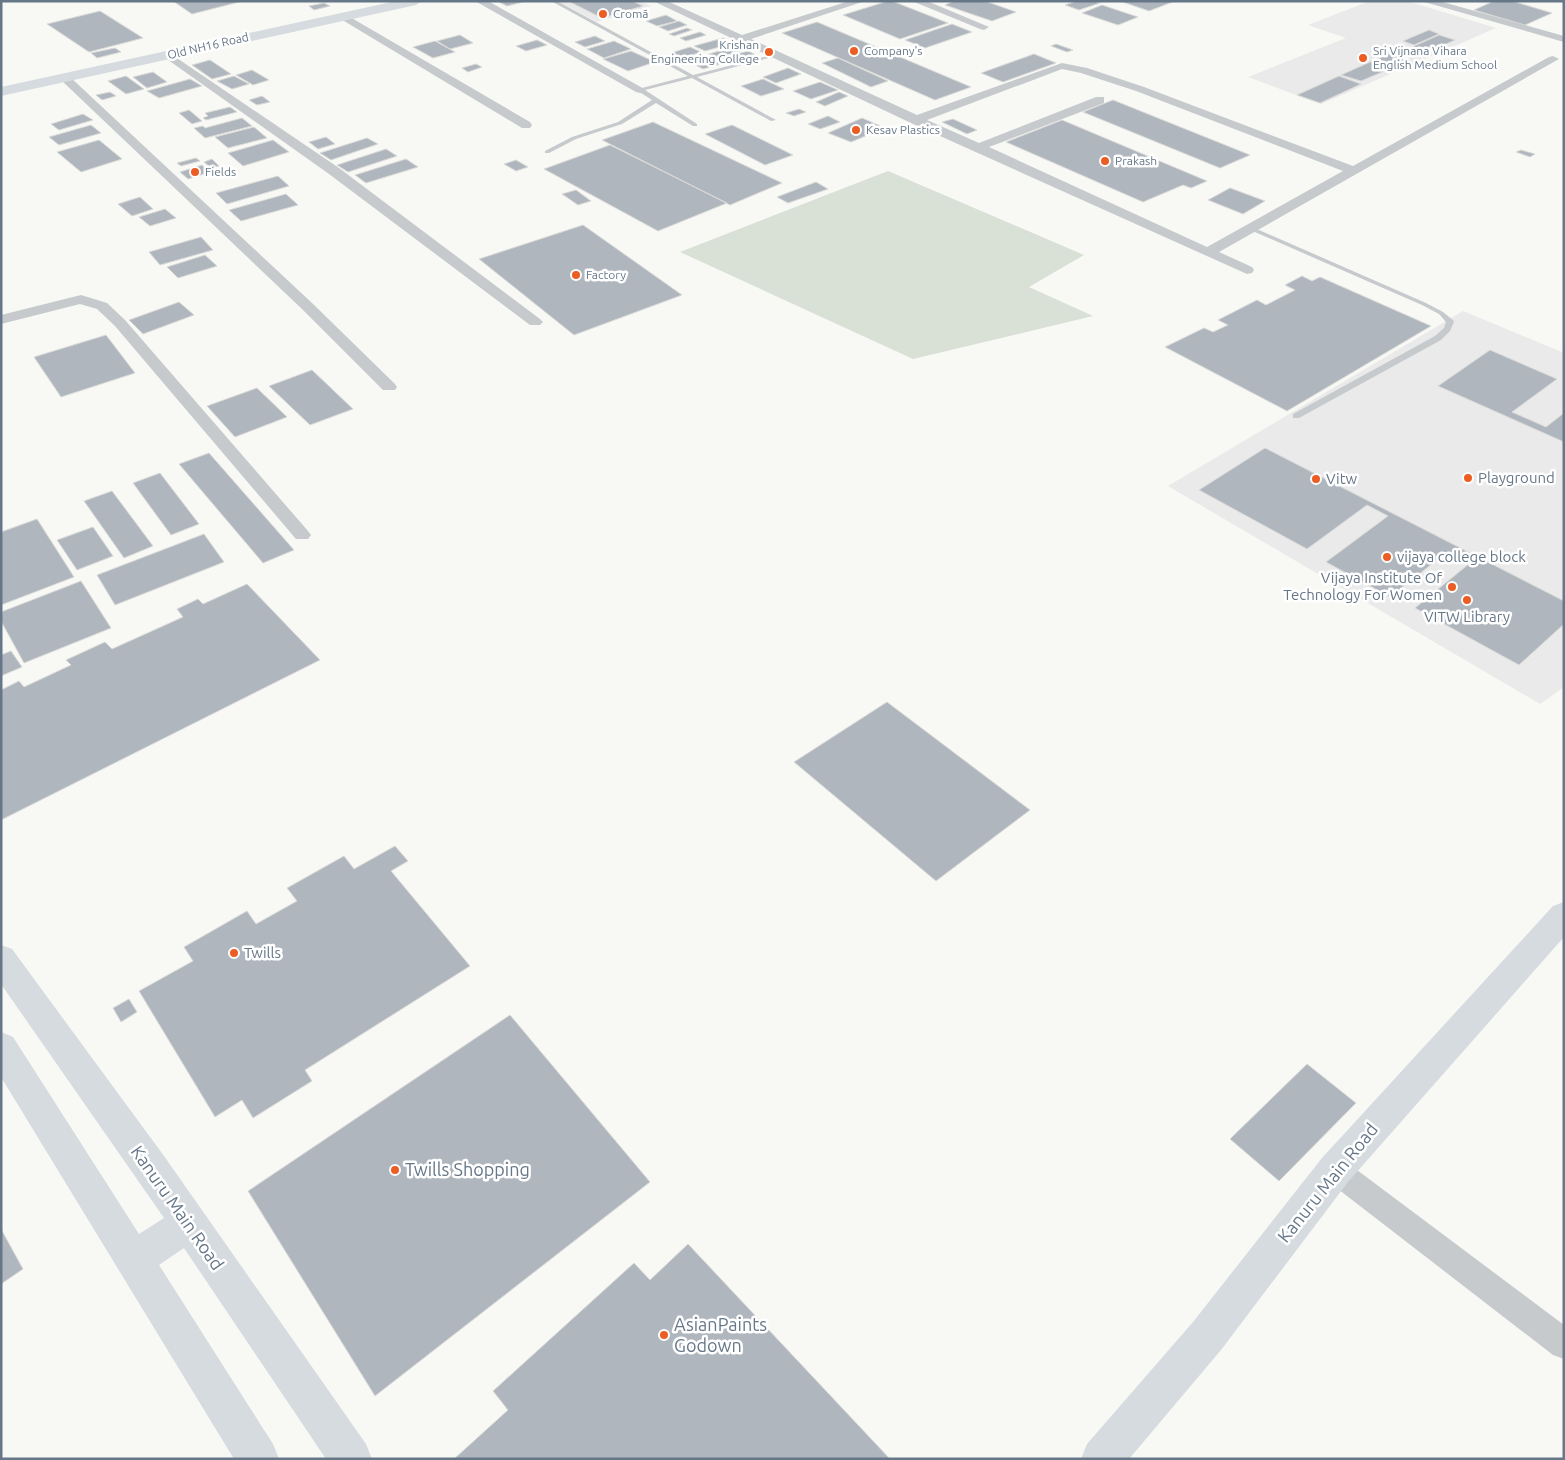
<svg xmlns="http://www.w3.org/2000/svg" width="1565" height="1460" viewBox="0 0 1565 1460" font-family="Ubuntu,sans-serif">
  <rect width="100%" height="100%" fill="#f8f8f5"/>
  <path fill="#e9eae9" d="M558 1H640L651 6 597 22Z
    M1370 1H1407L1496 28 1321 104 1248 77 1346 38 1308 25Z
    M1463 311 1564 353V687L1540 704 1168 486Z"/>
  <path fill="#d9e0d6" d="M888 171 1084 255 1029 287 1093 316 913 359 680 252Z"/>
  <path fill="#afb6bd" stroke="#dadad8" d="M173 1H243L192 14Z
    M497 1H522L523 2 507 6Z
    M568 1H632L643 6 602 18Z
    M888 1H892L948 23 900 39 843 15Z
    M954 1H985L1016 12 992 21 945 5Z
    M1077 1H1094L1100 3 1079 10 1065 5Z
    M1120 1H1175L1149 11Z
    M1494 1H1512L1552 13 1525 25 1474 10Z
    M324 3 330 6 314 10 309 6Z
    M1102 5 1138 17 1118 25 1082 13Z
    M100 11 143 38 89 52 47 24Z
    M666 15 677 21 657 26 646 21Z
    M679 21 687 25 668 31 659 27Z
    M817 22 971 87 935 100 782 33Z
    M952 24 972 32 925 48 905 40Z
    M687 28 692 30 674 36 669 34Z
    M1429 30 1439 34 1414 45 1403 41Z
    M700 32 706 35 686 41 680 38Z
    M460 35 473 43 450 49 437 41Z
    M1439 35 1455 40 1417 57 1401 52Z
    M595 36 605 41 585 47 575 42Z
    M723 38 734 43 705 51 694 46Z
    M537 40 547 45 526 51 516 46Z
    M435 41 455 52 433 58 413 47Z
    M614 41 631 49 604 58 587 49Z
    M1056 44 1073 50 1067 52 1051 46Z
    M739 45 747 49 717 58 709 54Z
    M690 47 701 52 682 58 671 53Z
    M115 48 121 52 97 58 91 53Z
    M631 51 655 62 628 71 603 59Z
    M748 51 754 54 729 62 722 58Z
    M1034 54 1056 63 1003 82 981 73Z
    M1388 54 1408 61 1361 81 1341 75Z
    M695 55 703 58 691 62 683 59Z
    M713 57 724 63 703 69 692 63Z
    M838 58 888 81 871 87 822 63Z
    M210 60 231 74 212 79 192 65Z
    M476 64 482 67 468 72 462 68Z
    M788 68 801 74 776 83 763 77Z
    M252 70 269 80 253 85 236 75Z
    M153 72 167 82 147 88 133 77Z
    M126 76 144 89 126 94 108 81Z
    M234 76 249 84 232 89 217 81Z
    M1339 76 1361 84 1320 103 1297 95Z
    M190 79 202 86 159 98 147 91Z
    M763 79 784 89 761 96 741 86Z
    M820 82 838 90 811 99 793 91Z
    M110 92 116 96 102 100 96 95Z
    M839 92 848 96 825 106 816 102Z
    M262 96 270 102 257 105 249 100Z
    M1113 100 1250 155 1220 168 1083 112Z
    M230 107 237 112 206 120 203 118 208 116 205 113Z
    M799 109 806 112 794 116 786 113Z
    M189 110 202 121 192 124 179 113Z
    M83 114 93 120 59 130 51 124Z
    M828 116 840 122 820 129 808 124Z
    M242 118 252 126 205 138 194 128 203 126 205 128Z
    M862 118 885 128 851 142 828 133Z
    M953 119 977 130 967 134 942 122Z
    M1062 120 1207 181 1191 188 1183 185 1143 202 1006 142Z
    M653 122 782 183 730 205 602 140Z
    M91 125 101 133 59 145 49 137Z
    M732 125 793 155 765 165 705 134Z
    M254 127 267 138 228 148 215 137Z
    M326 137 335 144 318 149 309 142Z
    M367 138 378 144 331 160 320 153Z
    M99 140 122 159 81 172 57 152Z
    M273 140 289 152 243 166 228 153Z
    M610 145 727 203 658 231 544 169Z
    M386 149 397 156 348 172 337 165Z
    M1521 150 1535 154 1530 157 1516 152Z
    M196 158 200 161 181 166 177 163Z
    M212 159 219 166 211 168 204 162Z
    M406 159 418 167 366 183 355 175Z
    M516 160 528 167 516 171 504 164Z
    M202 165 210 172 188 179 180 172Z
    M278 176 289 186 227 204 216 193Z
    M816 182 828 189 788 203 777 197Z
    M1230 188 1265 201 1243 214 1208 200Z
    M576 190 591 201 578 205 562 194Z
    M286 194 298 205 241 221 229 210Z
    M140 197 153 209 132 216 118 204Z
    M165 209 176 218 150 226 139 217Z
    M583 225 675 290 682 295 574 335 479 259Z
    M201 237 213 250 160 265 149 252Z
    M205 255 217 266 178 278 167 267Z
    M1302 276 1312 281 1320 277 1431 326 1287 411 1165 347 1204 328 1213 332 1228 325 1218 320 1257 300 1266 305 1295 290 1285 285Z
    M179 302 194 315 143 334 129 320Z
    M106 335 135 373 61 397 34 357Z
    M1490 350 1557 379 1512 412 1546 427 1564 413V442L1438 386Z
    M312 370 353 409 310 425 269 386Z
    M257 388 287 417 235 437 207 406Z
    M1265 448 1564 601V624L1519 665 1415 608 1470 563 1447 552 1390 597 1326 562 1388 516 1367 505 1307 549 1199 490Z
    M209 453 294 550 263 563 179 464Z
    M160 473 199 524 171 535 133 483Z
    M112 491 153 546 124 558 84 501Z
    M37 519 74 577 1 605V532Z
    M93 527 113 556 77 570 57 540Z
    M204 534 224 562 115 605 97 575Z
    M81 581 111 628 24 663 1 621V612Z
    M247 584 320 660 1 820V690L19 681 24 687 71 665 66 660 105 642 112 649 183 617 177 609 198 599 203 604Z
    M11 651 22 667 1 676V655Z
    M887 702 1030 810 936 881 794 762Z
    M395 846 408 861 391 871 470 966 305 1070 312 1081 253 1118 242 1100 215 1117 139 991 193 961 184 947 247 911 256 924 297 901 287 888 344 856 354 869Z
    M129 999 137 1012 121 1022 113 1008Z
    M510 1015 650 1182 375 1396 248 1191Z
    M1307 1064 1356 1103 1279 1181 1230 1139Z
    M1 1229 23 1269 1 1284Z
    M688 1244 890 1459H454L508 1410 493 1391 634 1263 650 1280Z"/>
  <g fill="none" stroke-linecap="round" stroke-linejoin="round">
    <path fill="#c6cacd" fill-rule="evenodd" d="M551 1H557L693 75 776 54V56L697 77 776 120 771 121 692 78 645 90 697 124V126H693L656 103 622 124 576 139 549 153H545V151L572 137 618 122 652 100 638 91V89L688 76Z
      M1250 226 1426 303 1443 312 1453 320 1454 322 1450 331 1441 340 1299 418H1293V414L1435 336 1444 328 1446 322 1439 314 1422 305 1248 229 1247 228Z"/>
    <path fill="#c6cacd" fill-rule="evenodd" d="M475 1H488L646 90 640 93 636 92Z
      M653 1H667L742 35 849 1H865L751 39 917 115 1062 63 1087 68 1144 87 1353 166 1549 57 1553 56 1559 59 1219 252 1252 267 1254 270 1252 273 1247 274 911 123ZM1062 69 1081 73 1136 91 1343 171 1207 247 989 147 1104 103V97H1096L979 143 927 120Z
      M912 1H927L989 27 984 30 980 29Z
      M1421 1H1439L1564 36V42Z
      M343 13 530 122 532 125 530 128H522L339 18 338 16Z
      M168 52 339 168 540 319 543 322 540 325H530L329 174 164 57V53Z
      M65 75 69 76 312 303 395 384 397 387 395 390H383L302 309 61 80 59 78Z
      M81 295 107 303 125 320 308 531 311 535 308 539H296L115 326 97 309 80 304 1 324V315Z
      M1335 1157 1345 1161 1564 1325V1359L1553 1355 1325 1179 1321 1170 1325 1161Z"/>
    <path fill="#d6dbdf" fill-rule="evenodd" d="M1564 902V937L1348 1182 1221 1350 1129 1459H1081L1087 1444 1193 1322 1322 1158 1553 906Z
      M1 945 12 949 164 1156 366 1444 372 1459H326L184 1248 159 1265 273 1444 279 1459H234L1 1077V1032L13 1037 139 1234 164 1218 1 984Z"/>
    <path fill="#d6dbdf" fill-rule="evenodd" d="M396 1H422L416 5 1 96V87Z"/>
  </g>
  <g fill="#eb5d23" stroke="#fff" stroke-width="2">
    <circle cx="603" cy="14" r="5"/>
    <circle cx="854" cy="51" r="5"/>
    <circle cx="769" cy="52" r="5"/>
    <circle cx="1363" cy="58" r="5"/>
    <circle cx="856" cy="130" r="5"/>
    <circle cx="1105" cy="161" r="5"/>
    <circle cx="195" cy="172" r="5"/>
    <circle cx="576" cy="275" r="5"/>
    <circle cx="1468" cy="478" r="5"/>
    <circle cx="1316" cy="479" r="5"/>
    <circle cx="1387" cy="557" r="5"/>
    <circle cx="1452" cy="587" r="5"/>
    <circle cx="1467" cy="600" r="5"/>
    <circle cx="234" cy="953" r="5"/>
    <circle cx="395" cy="1170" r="5"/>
    <circle cx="664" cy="1335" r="5"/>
  </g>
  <g text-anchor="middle" stroke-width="5" stroke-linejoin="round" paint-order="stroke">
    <g font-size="12" fill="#678" stroke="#fff" text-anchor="start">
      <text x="613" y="18">Cromā</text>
      <text x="759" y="49" text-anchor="end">Krishan<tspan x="759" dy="14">Engineering College</tspan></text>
      <text x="864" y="55">Company's</text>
      <text x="1373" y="55">Sri Vijnana Vihara<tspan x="1373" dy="14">English Medium School</tspan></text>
      <text x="866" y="134">Kesav Plastics</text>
      <text x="1115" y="165">Prakash</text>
      <text x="205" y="176">Fields</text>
      <text x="586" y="279">Factory</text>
    </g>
    <g font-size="12" fill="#678" stroke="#fff">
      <text transform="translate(208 46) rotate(-13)" y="4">Old NH16 Road</text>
    </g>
    <g font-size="15" fill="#678" stroke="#fff" text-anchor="start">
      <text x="1478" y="483">Playground</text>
      <text x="1326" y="484">Vitw</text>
      <text x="1397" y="562">vijaya college block</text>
      <text x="1442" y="583" text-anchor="end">Vijaya Institute Of<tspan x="1442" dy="17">Technology For Women</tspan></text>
      <text x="1467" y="622" text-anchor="middle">VITW Library</text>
      <text x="244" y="958">Twills</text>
    </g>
    <g font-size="18" fill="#678" stroke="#fff" text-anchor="start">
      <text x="405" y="1176">Twills Shopping</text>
      <text x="674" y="1331">AsianPaints<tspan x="674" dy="21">Godown</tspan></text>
    </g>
    <g font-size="18" fill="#678" stroke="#fff">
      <text transform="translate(1328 1183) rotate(-51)" y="6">Kanuru Main Road</text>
      <text transform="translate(177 1208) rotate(55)" y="6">Kanuru Main Road</text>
    </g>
  </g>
  <rect width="1565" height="1460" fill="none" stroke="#667788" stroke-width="5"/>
</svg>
